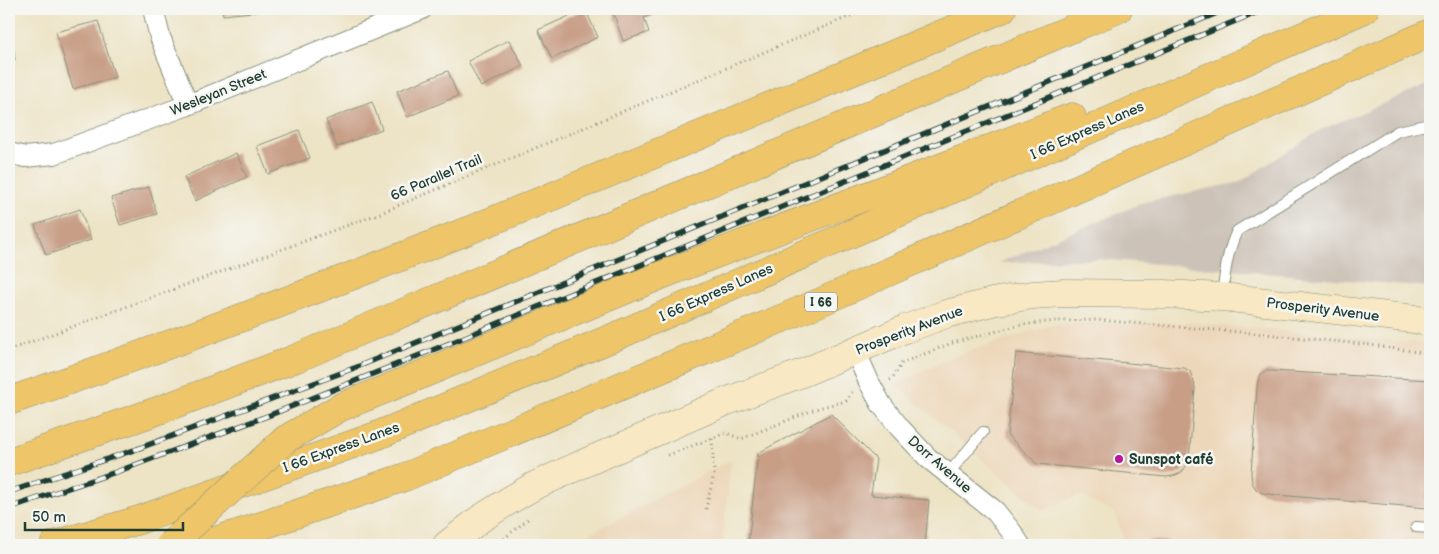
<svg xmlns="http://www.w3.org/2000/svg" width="1439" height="554" viewBox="0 0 1439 554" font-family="'Balsamiq Sans',sans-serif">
  <rect width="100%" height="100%" fill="#f6f6f2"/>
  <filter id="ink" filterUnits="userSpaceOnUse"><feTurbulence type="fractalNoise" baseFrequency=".02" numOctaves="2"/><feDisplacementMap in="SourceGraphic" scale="10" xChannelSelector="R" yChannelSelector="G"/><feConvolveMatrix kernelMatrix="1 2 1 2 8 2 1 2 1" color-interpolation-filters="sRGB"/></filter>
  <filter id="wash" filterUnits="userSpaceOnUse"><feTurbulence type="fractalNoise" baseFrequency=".0096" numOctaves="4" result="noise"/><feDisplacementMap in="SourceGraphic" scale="20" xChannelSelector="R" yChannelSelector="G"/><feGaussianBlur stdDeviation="1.12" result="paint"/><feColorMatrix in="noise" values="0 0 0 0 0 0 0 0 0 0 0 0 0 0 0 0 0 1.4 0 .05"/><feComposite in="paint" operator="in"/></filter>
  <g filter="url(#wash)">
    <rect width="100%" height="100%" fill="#ede3c5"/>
    <path fill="#edd7ba" d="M1192 323 1430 344V545H1125L1115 513 1079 495 1042 511 895 384 954 356 1055 324Z
      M731 460 722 545H568Z"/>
    <path fill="#ccc2b8" d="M1430 84V287L1100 259 998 263 1145 202 1240 182 1322 129Z"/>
    <g id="blocks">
      <path fill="#c89e86" d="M222 9H262V11L223 15Z
        M585 9 598 37 552 59 538 30Z
        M612 9H662L663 11 644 18 649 32 623 41Z
        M98 21 115 77 73 89 56 32Z
        M9 32H11L15 60 9 61Z
        M509 40 523 66 481 87 468 61Z
        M448 71 458 96 407 117 397 91Z
        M372 102 382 129 337 147 326 120Z
        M299 130 310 158 268 174 257 146Z
        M236 153 247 177 195 201 184 177Z
        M149 187 157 214 120 225 111 198Z
        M80 209 91 240 46 255 35 225Z
        M1016 353 1184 368 1190 371 1194 382 1195 388 1189 460 1186 466 1182 472 1176 475 1172 476 1166 477 1037 464 1007 435Z
        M1265 371H1272L1430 380V470L1427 508 1277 495 1262 493 1256 489 1252 483 1251 473 1257 387 1258 381 1261 374Z
        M831 414 876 459 871 495 929 500 925 545H748L758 453Z
        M1149 540 1193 544V545H1148Z"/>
    </g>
  </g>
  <g filter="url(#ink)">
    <use href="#blocks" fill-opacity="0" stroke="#86907c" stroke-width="1"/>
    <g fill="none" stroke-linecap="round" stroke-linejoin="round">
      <defs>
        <path id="service" d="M1222 296C1225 273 1227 252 1237 231L1398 131 1430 124
          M948 474 983 432
          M1416 527 1430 528"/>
        <path id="minor" d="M153 9 160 37 188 105
          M9 153 25 157 54 154 188 105 422 9
          M855 350 869 382 881 404 900 428 928 458 995 511 1011 531 1020 545"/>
        <path id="secondary" d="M447 545 480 519 510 500 534 486 589 461 725 402 805 372 905 329 946 314 992 302 1032 295 1064 293 1164 294 1222 297 1414 319 1430 323"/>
        <path id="motorway" d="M418 376 659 276 1072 117
          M9 401C161 349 312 292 462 233 643 160 822 84 1002 9
          M9 462 157 411 297 358 1118 9
          M54 545 139 520 376 436 612 338 1365 9
          M201 545 249 530 405 477 816 304 1430 33"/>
      </defs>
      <use href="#service" stroke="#86907c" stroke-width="12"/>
      <use href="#minor" stroke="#86907c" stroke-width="22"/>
      <use href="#secondary" stroke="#86907c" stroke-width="29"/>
      <use href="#motorway" stroke="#86907c" stroke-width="29"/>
      <path stroke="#86907c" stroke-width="3" stroke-dasharray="1 4" stroke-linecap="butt" d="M9 350 378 214 867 9
        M890 380 892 379 902 363 952 343 1020 325 1055 321 1097 320 1264 334 1371 345 1430 354
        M668 455 726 433 741 439 818 408 846 401 852 392
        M706 509 714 474 712 438
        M496 545 528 519"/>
      <use href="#service" stroke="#fff" stroke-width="10"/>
      <use href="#minor" stroke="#fff" stroke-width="20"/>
      <use href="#secondary" stroke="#f8e8c3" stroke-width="28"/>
      <use href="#motorway" stroke="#eec569" stroke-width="28"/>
      <defs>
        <path id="rail" d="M9 492 137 449 357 367 1227 9
          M9 508 116 472 270 415 460 339 1265 9"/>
      </defs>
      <use href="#rail" stroke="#1f3d34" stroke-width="5.5"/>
      <use href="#rail" stroke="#f6f6f2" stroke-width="4" stroke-dasharray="11" stroke-linecap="butt"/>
      <defs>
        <path id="motorway-bridge" d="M170 545 286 439 341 407 418 376"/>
      </defs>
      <use href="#motorway-bridge" stroke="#86907c" stroke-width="29" stroke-linecap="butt"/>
      <use href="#motorway-bridge" stroke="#eec569" stroke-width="28"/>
    </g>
  </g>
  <circle fill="#b5179e" stroke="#f6f6f2" stroke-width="2" cx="1119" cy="459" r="5"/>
  <g text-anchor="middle" stroke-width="5" stroke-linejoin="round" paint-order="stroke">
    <rect fill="#f6f6f2" stroke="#60746d" stroke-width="1" x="805" y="292.5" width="32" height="19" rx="4"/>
    <g font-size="12" font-weight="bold" fill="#1f3d34">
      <text x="821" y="306">I 66</text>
    </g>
    <g font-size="14" fill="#1f3d34" stroke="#f6f6f2">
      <text transform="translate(218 92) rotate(-22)" y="5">Wesleyan Street</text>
      <text transform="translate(1087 130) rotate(-24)" y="5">I 66 Express Lanes</text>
      <text transform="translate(436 177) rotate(-23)" y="5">66 Parallel Trail</text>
      <text transform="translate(716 292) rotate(-24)" y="5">I 66 Express Lanes</text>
      <text transform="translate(1323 309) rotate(7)" y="5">Prosperity Avenue</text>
      <text transform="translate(909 330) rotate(-21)" y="5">Prosperity Avenue</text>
      <text transform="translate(341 447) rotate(-20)" y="5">I 66 Express Lanes</text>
      <text transform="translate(940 464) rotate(41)" y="5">Dorr Avenue</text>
    </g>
    <g font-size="14" font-weight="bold" fill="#1f3d34" stroke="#f6f6f2" text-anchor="start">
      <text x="1129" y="464">Sunspot café</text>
    </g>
  </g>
  <rect width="1439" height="554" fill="none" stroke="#f6f6f2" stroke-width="30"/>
  <path d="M25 522v8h158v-8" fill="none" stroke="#1f3d34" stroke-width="2.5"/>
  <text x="32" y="522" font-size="15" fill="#1f3d34" stroke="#f6f6f2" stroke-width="4" paint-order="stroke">50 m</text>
</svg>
